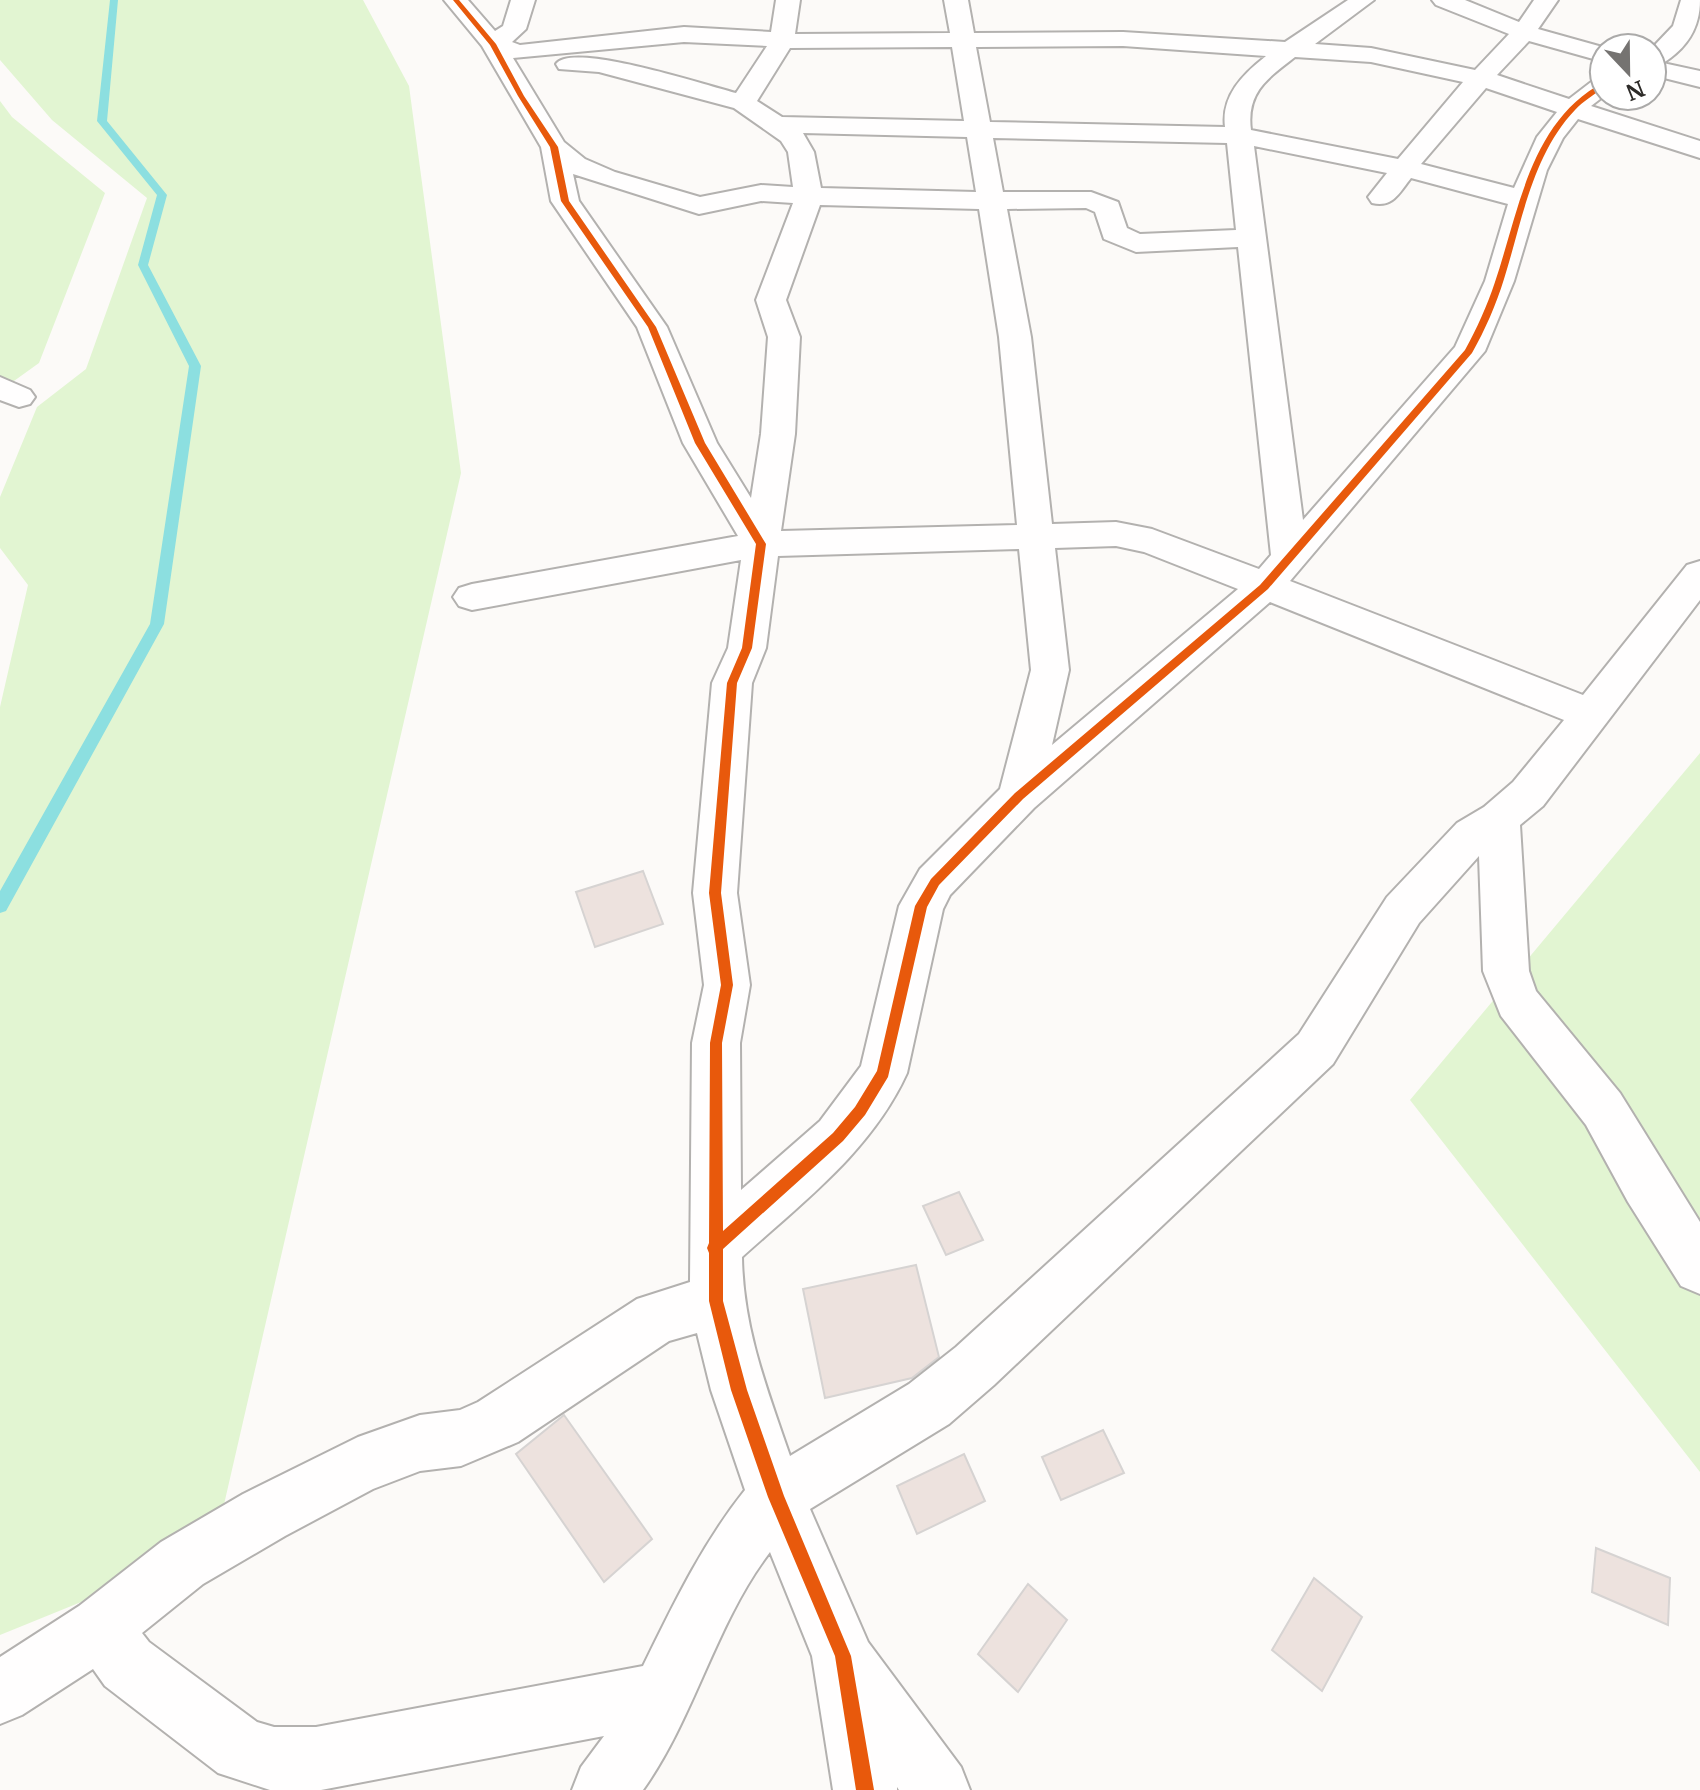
<svg xmlns="http://www.w3.org/2000/svg" width="1700" height="1790" viewBox="0 0 1700 1790" font-family="Merriweather,serif">
  <rect width="100%" height="100%" fill="#fcfaf8"/>
  <path fill="#e2f5d2" d="M0 0H363L409 86 461 473 214 1548 0 1635V707L28 585 0 548V497L37 407 86 369 147 198 52 120 0 60Z
    M0 101 12 117 105 193 39 363 0 391Z
    M1700 753V1472L1410 1100Z"/>
  <g fill="none" stroke-linecap="round" stroke-linejoin="round">
    <path fill="#8cdfe0" fill-rule="evenodd" d="M110 0H118L107 121 167 195 148 265 201 366 164 624 6 911 0 913V891L150 624 189 366 138 265 157 195 97 121Z"/>
  </g>
  <path fill="#ede2de" stroke="#d6d3d2" stroke-width="2" d="M643 871 663 924 595 947 576 892Z
    M959 1192 983 1240 946 1255 923 1206Z
    M916 1265 939 1357 912 1378 825 1398 803 1289Z
    M564 1415 652 1539 604 1582 516 1454Z
    M1103 1430 1124 1473 1061 1500 1042 1457Z
    M964 1454 985 1501 917 1534 897 1486Z
    M1596 1548 1670 1578 1668 1625 1592 1592Z
    M1314 1578 1362 1617 1322 1691 1272 1650Z
    M1028 1584 1067 1620 1018 1692 978 1654Z"/>
  <g fill="none" stroke-linecap="round" stroke-linejoin="round">
    <defs>
      <path id="minor" d="M444 0H468L495 31 503 26 511 0H535L526 29 512 42 520 45 684 27 771 32 776 0H800L795 34 950 33 944 0H968L974 33 1123 32 1285 42 1348 0H1374L1315 44 1371 48 1475 70 1509 34 1436 5 1432 0H1465L1519 22 1534 0H1558L1538 29 1606 48 1604 62 1529 41 1497 75 1569 99 1595 79 1604 76V96L1591 106 1700 141V158L1578 119 1563 138 1547 170 1514 281 1485 351 1290 581 1583 695 1687 565 1700 561V600L1543 806 1520 825 1529 971 1536 991 1620 1093 1700 1222V1294L1681 1286 1628 1202 1586 1125 1501 1016 1483 971 1479 856 1419 923 1333 1064 994 1385 949 1424 810 1509 868 1642 961 1767 970 1790H899L897 1787V1790H833L812 1656 770 1552C715 1624 695 1717 643 1790H572L581 1767 604 1736 321 1790H270L218 1773 105 1686 93 1669 22 1715 0 1724V1657L79 1606 161 1542 243 1494 358 1437 420 1415 460 1410 478 1402 637 1299 690 1282 692 1043 704 985 693 893 712 683 728 648 741 560 472 610 459 606 453 597 459 588 472 584 738 536 683 443 637 327 551 201 541 147 482 46ZM684 42 767 46 736 93C708 86 572 41 556 64L559 69 599 72 734 108 781 141 788 152 793 187 761 185 700 197 615 172 585 159 564 142 513 58ZM1123 46 1266 56C1243 74 1221 96 1225 127L990 122 976 47ZM952 47 964 121 782 117 757 101 790 48ZM1295 57 1371 62 1463 82 1398 159 1251 130C1246 92 1268 78 1295 57ZM1486 88 1557 112 1537 137 1514 188 1421 164ZM803 133 967 137 976 192 821 188 814 152ZM993 138 1227 143 1236 230 1140 234 1127 228 1118 202 1091 192H1003ZM1254 146 1387 173 1368 197 1372 203C1393 208 1399 193 1411 178L1508 204 1485 281 1455 347 1303 520ZM573 174 699 214 761 201 793 203 756 300 768 337 761 434 751 498 717 443 667 327 579 201ZM820 205 979 209 999 337 1017 525 781 531 795 434 800 337 786 300ZM1086 208 1095 212 1104 239 1136 252 1238 247 1271 555 1259 569 1152 529 1116 522 1052 524 1031 337 1007 209ZM1116 546 1144 552 1238 589 1052 745 1069 670 1055 548ZM1019 549 1031 670 1000 789 920 869 899 906 861 1066 820 1121 741 1190 740 1043 750 985 737 893 752 683 766 648 778 556ZM1270 602 1564 720 1513 782 1484 807 1457 823 1387 897 1299 1034 956 1347 909 1384 790 1456C767 1389 743 1328 742 1257 804 1201 872 1150 907 1073L943 909 950 895 1034 808ZM697 1333 711 1390 745 1490C702 1544 673 1605 643 1666L316 1727H274L257 1722 149 1642 142 1633 203 1584 285 1536 373 1489 420 1471 461 1466 518 1442 669 1341Z
        M1681 0H1700C1700 28 1687 48 1663 63L1700 71V87L1652 75V48L1673 26Z
        M0 377 30 390 35 397 30 404 19 407 0 400Z"/>
    </defs>
    <use href="#minor" stroke="#b3b1af" stroke-width="4"/>
    <use href="#minor" fill="#fffefe" fill-rule="evenodd"/>
    <defs>
      <path id="cycleway" d="M453 0H459L496 44 524 96 558 147 569 201 656 327 705 443 766 544 752 648 737 683 721 893 733 985 722 1043 723 1231 833 1133 855 1107 877 1071 915 906 931 879 1015 793 1260 585 1465 350C1477 328 1487 306 1495 282 1519 211 1530 121 1604 82V87C1594 95 1583 101 1575 110 1532 155 1522 222 1504 279 1496 305 1485 330 1472 353L1268 589 1023 799 939 885 927 907 888 1077 865 1115 843 1141 723 1249V1301L747 1390 784 1496 851 1656 874 1790H856L835 1656 768 1497 731 1390 709 1301V1253L707 1248 709 1243 710 1043 721 985 709 893 727 683 742 648 756 544 695 443 648 327 561 201 550 147 518 96 490 45Z"/>
    </defs>
    <use href="#cycleway" stroke="#fff" stroke-width="5"/>
    <use href="#cycleway" fill="#e8590c" fill-rule="evenodd"/>
  </g>
  <g transform="translate(1628 72) rotate(158)"><circle r="38" fill="#ffffff" stroke="#abaaa9" stroke-width="2"/>
  <path d="M0-6L14 30L0 20L-14 30Z" fill="#757371"/>
  <text y="-12" font-size="22" font-weight="bold" text-anchor="middle" fill="#2d2b28">N</text>
  </g>
</svg>
